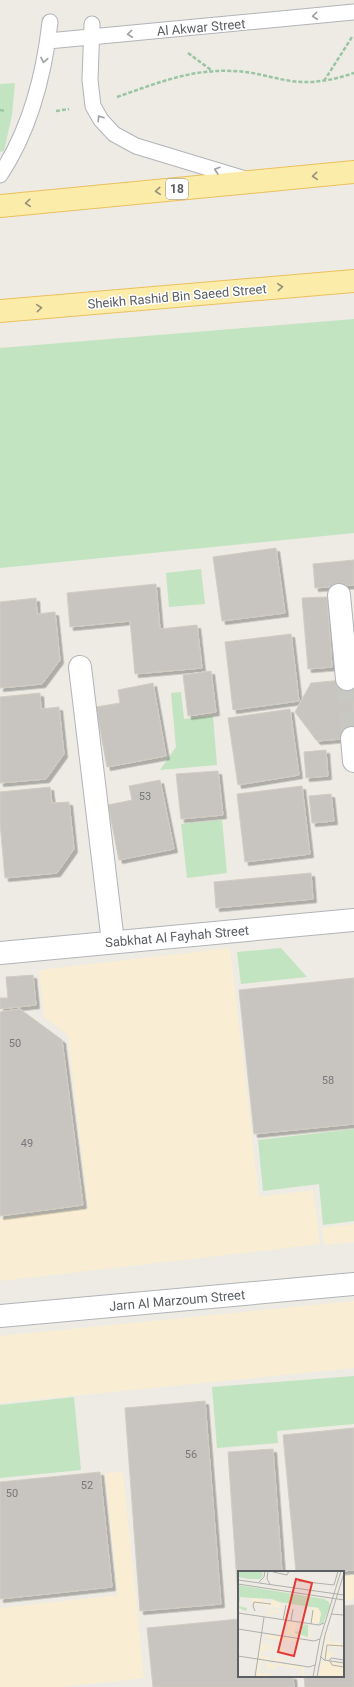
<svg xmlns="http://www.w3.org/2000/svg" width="354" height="1687" viewBox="0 0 354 1687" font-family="Roboto,sans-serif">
  <defs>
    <filter id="shadow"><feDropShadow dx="3.5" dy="3.5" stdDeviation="0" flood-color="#0004"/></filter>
  </defs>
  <rect width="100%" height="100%" fill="#edebe3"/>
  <path fill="#c2e4c0" d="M15 83 12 115 4 151 0 152V84Z
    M354 319V533L0 568V348Z
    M201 569 205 604 169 607 166 573Z
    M181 692 184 719 213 716 217 765 160 770 176 747 171 693Z
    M222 820 227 873 187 878 181 824Z
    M281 948 307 977 241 984 237 952Z
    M354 1129V1221L323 1225 319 1184 263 1191 258 1140Z
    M354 1376V1424L277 1431 278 1443 217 1448 212 1387Z
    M74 1397 81 1470 0 1478V1405Z"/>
  <path fill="#f9eed3" d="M230 948 259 1197 313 1190 320 1244 0 1281V1219L88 1208 68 1035 44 1017 39 970Z
    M354 1224V1242L324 1245 322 1228Z
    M354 1301V1368L0 1403V1336Z
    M123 1472 144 1678 62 1687H0V1608L118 1595 105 1473Z
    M354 1575V1599L343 1601V1576Z"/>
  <path fill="#c8c5c0" stroke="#d2ccc2" filter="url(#shadow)" d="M276 548 285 613 222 621 213 557Z
    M354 560V585L315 588 313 564Z
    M156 584 160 629 197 625 202 668 135 674 130 621 70 627 67 593Z
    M327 597 332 667 308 669 302 598Z
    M36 598 37 614 55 612 60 660 42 684 0 688V602Z
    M291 634 299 701 233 710 225 642Z
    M211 671 216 712 188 716 183 675Z
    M354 679V738L317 741 295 712 311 683Z
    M153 683 166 756 107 767 96 707 120 703 118 690Z
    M40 693 41 709 59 707 64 754 46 779 0 783V697Z
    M290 709 299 775 238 785 228 718Z
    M326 750 328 776 306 778 304 752Z
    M218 771 223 815 181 819 176 774Z
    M160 780 174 849 119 860 108 805 132 800 129 786Z
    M302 786 310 854 245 862 237 794Z
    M50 787 52 803 69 802 74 849 57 873 5 878 0 823V792Z
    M331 794 334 821 312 823 309 796Z
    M311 873 313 899 216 908 214 882Z
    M33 975 36 1005 0 1009V998H8L6 977Z
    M354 978V1124L254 1134 239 990Z
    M20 1009 62 1040 83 1205 0 1216V1012Z
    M205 1401 221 1604 140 1611 125 1408Z
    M354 1428V1570L331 1572H296L283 1435Z
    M273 1449 282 1572H239L238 1597 228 1452Z
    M100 1472 112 1587 0 1599V1482Z
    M354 1605V1687H305L304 1676H343V1606Z
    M239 1619V1676H293L294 1687H153L147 1628Z"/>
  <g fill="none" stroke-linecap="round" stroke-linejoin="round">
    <path stroke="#c8c8c3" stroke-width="22" stroke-dasharray="22 11" stroke-linecap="butt" d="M347 679 352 738"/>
    <defs>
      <path id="lane" d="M92 24 90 80 93 106 101 120 114 134 136 146 245 179
        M48 41 354 12
        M0 175C30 130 44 75 50 22"/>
      <path id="street" d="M339 595 347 679
        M80 667 113 942
        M352 738 354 761
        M0 953 354 920
        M0 1316 354 1284"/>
      <path id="primary" d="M0 206 354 172
        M0 311 354 281"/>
    </defs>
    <use href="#lane" stroke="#b1b4b8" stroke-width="17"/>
    <use href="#street" stroke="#b1b4b8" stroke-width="24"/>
    <use href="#primary" stroke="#ecbf5d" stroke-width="24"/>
    <path stroke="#9ac5a4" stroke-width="2.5" stroke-dasharray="4 2" stroke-linecap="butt" d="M188 53 211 70
      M324 81 352 37
      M117 97C155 84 190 69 231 71 252 71 271 78 291 81 313 84 333 80 354 73
      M0 110 6 111
      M56 111 69 109"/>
    <use href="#lane" stroke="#fff" stroke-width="15"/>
    <use href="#street" stroke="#fff" stroke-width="22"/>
    <use href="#primary" stroke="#fcecaa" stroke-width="22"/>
  </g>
  <defs><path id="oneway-chevron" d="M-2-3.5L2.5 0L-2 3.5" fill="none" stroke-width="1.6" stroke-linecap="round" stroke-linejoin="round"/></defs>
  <g stroke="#9d9fa1">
    <use href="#oneway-chevron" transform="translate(315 16) rotate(174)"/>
    <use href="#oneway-chevron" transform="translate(130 34) rotate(174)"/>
    <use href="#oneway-chevron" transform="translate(44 60) rotate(101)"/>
    <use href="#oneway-chevron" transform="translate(100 118) rotate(-124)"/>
    <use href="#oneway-chevron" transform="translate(217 170) rotate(-163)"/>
  </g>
  <g stroke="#93907c">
    <use href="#oneway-chevron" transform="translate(315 176) rotate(175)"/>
    <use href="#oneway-chevron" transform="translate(158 191) rotate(175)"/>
    <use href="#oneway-chevron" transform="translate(28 203) rotate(175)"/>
    <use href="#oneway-chevron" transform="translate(280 287) rotate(-5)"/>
    <use href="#oneway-chevron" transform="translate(39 308) rotate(-5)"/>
  </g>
  <g text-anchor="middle" stroke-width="3" stroke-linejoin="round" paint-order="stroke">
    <g font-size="11" fill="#76787a">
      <text x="145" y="800">53</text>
      <text x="15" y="1047">50</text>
      <text x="328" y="1084">58</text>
      <text x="27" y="1147">49</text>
      <text x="191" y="1458">56</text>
      <text x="87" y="1489">52</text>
      <text x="12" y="1497">50</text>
    </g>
    <rect fill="#fff" stroke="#8c8f92" stroke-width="1" x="166" y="179" width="22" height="20" rx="3"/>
    <g font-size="12" font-weight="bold" fill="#5b5f63">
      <text x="177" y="193">18</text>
    </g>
    <g font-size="13" fill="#5b5f63" stroke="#fff">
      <text transform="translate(201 27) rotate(-5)" y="5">Al Akwar Street</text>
      <text transform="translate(177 296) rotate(-5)" y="5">Sheikh Rashid Bin Saeed Street</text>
      <text transform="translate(177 936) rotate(-5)" y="5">Sabkhat Al Fayhah Street</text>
      <text transform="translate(177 1300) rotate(-5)" y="5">Jarn Al Marzoum Street</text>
    </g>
  </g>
  <g transform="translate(238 1571)">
    <rect width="106" height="106" fill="#edebe3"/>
    <path d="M0 0H24L25 4 23 8H12L0 6ZM0 14 86 28 91 31 92 35 85 52 81 53 83 42 80 37 34 30V28L14 27 12 41 14 27 2 26 1 35 9 37 8 40 1 37 0 39ZM64 53 70 54V66L57 62V60L63 61 64 55H67Z" fill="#c2e4c0"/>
    <path d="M23 26 25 30 33 32 34 28 43 32 41 42 33 41 32 43 36 45 22 43H30L31 38 41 40V37L14 32 15 27 23 28ZM75 36 80 37 83 42 81 52 72 51ZM50 50 58 52 57 62 59 65 70 66 73 54 72 67 44 63V61H49ZM91 59V71L106 73V77L91 75 90 81 96 82V84L87 88 85 84ZM30 64 61 68V71L29 67ZM24 66 25 74H32L33 70 32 76 46 78 48 73 47 82 39 81V87L46 88V90L33 89 38 87 39 78 33 77 31 81 29 75 26 74 29 80 24 79 23 85 31 86 32 89 21 87ZM21 89 25 90 22 93 21 102 28 103 29 93 27 90 36 95 37 92 66 96V104L68 106H64V98L38 94 37 98 30 97 29 102 35 104 18 106ZM84 90 106 93V106H80Z" fill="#f9eed3"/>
    <path fill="none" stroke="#afafac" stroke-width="1" d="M30 0 29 8 32 13M35 1 49 4 51 0M0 9 106 24M60 10 96 14 100 0M21 11 26 6 27 0M0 13 106 29M17 40 15 35 16 31 33 33M0 42 81 54 86 52M93 43 106 44M45 49 48 34M53 50 55 38M73 53 75 39M0 58 76 70 82 68M0 85 71 96 77 94M82 85 86 89 106 92M87 89 89 74 106 75M91 90 93 87 106 89M92 90 94 94 106 96M17 106 26 46M75 106 82 68 103 0M79 106 87 64 106 2"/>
    <path fill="#e33b34" fill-opacity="0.15" stroke="#e33b34" stroke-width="2" d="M58 8 74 12 56 85 40 81Z"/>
    <rect width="106" height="106" fill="none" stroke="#5b5f63" stroke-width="2"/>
  </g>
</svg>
